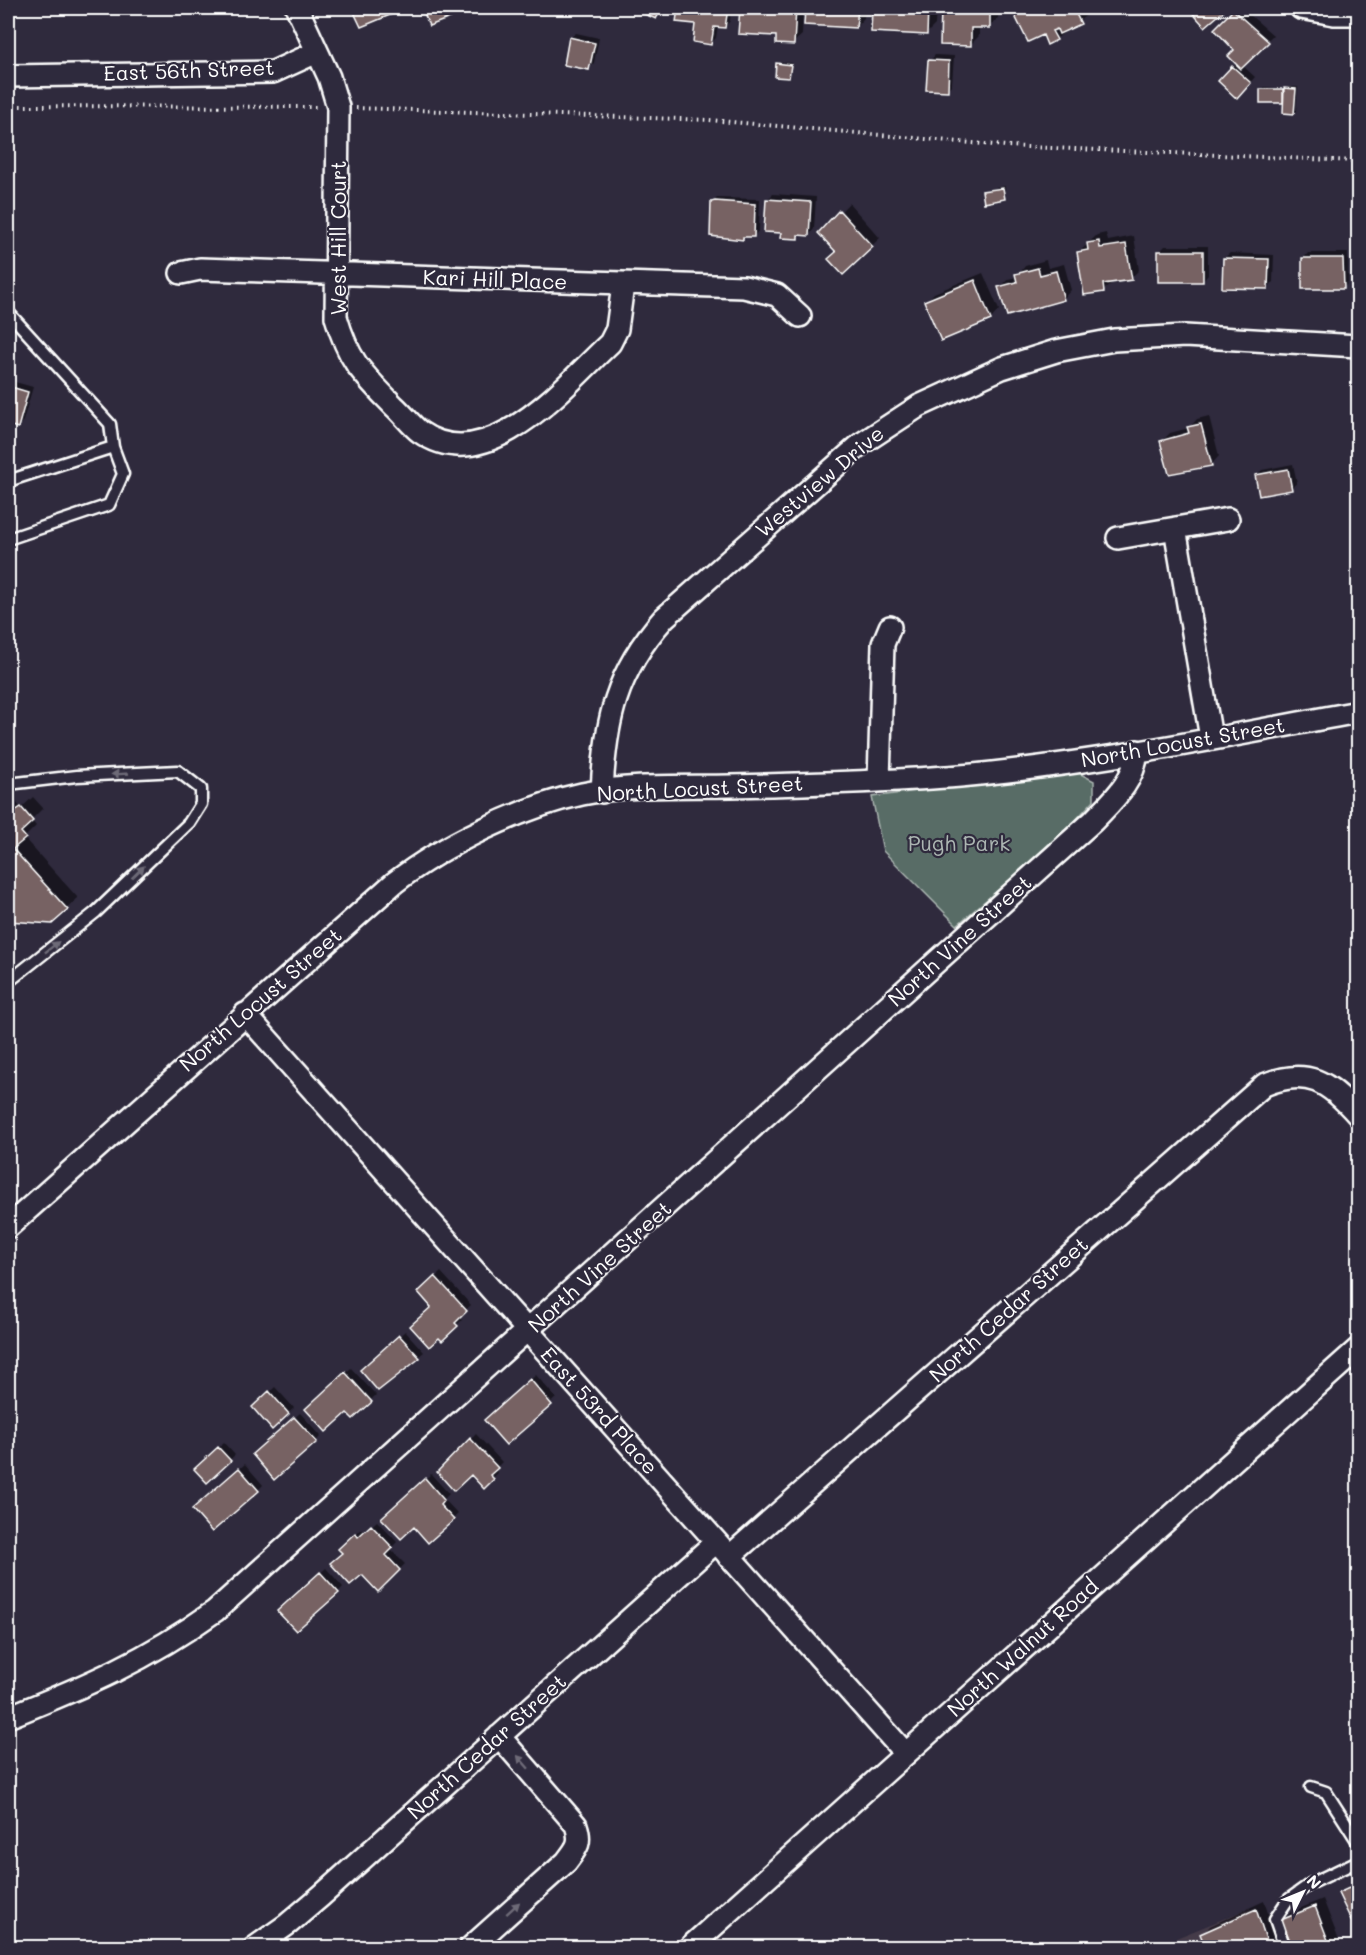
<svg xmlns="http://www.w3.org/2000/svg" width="1366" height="1955" viewBox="0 0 1366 1955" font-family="Mali,sans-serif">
  <rect width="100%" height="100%" fill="#2f2a3d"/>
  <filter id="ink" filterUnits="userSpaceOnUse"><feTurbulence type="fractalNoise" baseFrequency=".0167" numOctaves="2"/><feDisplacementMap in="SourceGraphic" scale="12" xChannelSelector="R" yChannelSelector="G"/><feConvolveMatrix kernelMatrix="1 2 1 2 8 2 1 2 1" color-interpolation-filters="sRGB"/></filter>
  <g filter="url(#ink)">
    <path fill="#453b49" d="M1250 1908 1262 1947 1152 1948Z"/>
    <path fill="#586c66" stroke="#acb6b2" stroke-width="1.5" d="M1073 770 1094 781V800L1063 834 957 925 883 851 872 797Z"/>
    <path fill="#0007" d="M354 8H404L362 26Z
      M427 8H467L430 24 424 10Z
      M634 8H663L656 17Z
      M679 8H731L730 21 725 27 718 26 716 38 711 43 697 23 678 21Z
      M741 8H803L802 35 793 43 778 35 740 33Z
      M806 8H865L864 18 856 27 805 23Z
      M874 8H936L935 25 927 33 873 31Z
      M943 8H998V18L989 27 979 26V36L970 45 942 44Z
      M1020 8H1085L1088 14 1056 39 1015 12Z
      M1238 8H1242L1273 35 1242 65 1255 77 1237 97 1220 81 1237 63 1236 50 1216 29Z
      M576 33 599 38 594 63 589 68 570 38Z
      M935 55 954 56 952 84 947 90 930 61Z
      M780 62 792 63 789 77 778 64Z
      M1264 87 1285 89 1288 87H1298L1296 111 1294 113 1285 102 1261 101Z
      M1005 186 1004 198 984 192 986 190Z
      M773 194 816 197 814 229 809 235 801 234 797 238 783 232 767 200Z
      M717 198 760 199 759 230 754 236 712 203Z
      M849 203 880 238 843 273 838 251 820 233Z
      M1106 233 1108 241 1134 236 1139 270 1131 278 1112 283 1103 291 1078 253 1097 235Z
      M1165 246H1208V275L1203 281 1159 252Z
      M1230 253 1274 255 1273 282 1267 288 1224 258Z
      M1308 253H1348V283L1343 288 1303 259Z
      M1046 260 1048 268 1064 264 1071 290 1063 299 1000 288 1008 279 1017 277 1025 266Z
      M983 273 999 310 991 319 942 339 926 302 934 293Z
      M8 380 33 387 23 421 18 426 8 423Z
      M1209 416 1219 456 1211 465 1162 441 1170 433 1189 428 1197 419Z
      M1293 464 1297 483 1291 488 1256 476 1262 470Z
      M8 793 21 808 33 797 43 808 31 820 36 826 24 838 78 898 52 923 8 920Z
      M441 1272 471 1305 459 1316 462 1320 442 1339 433 1306 420 1292Z
      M405 1331 424 1352 379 1389 368 1365Z
      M351 1368 376 1395 353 1417 347 1411 307 1409Z
      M536 1375 556 1398 506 1443 491 1415Z
      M275 1387 294 1408 272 1428 254 1407Z
      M300 1413 321 1436 316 1441 259 1449Z
      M476 1434 502 1462 495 1469 498 1473 484 1486 472 1472H439Z
      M224 1443 235 1455 207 1481 196 1469Z
      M245 1464 263 1485 258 1490 199 1504Z
      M431 1474 449 1494 444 1499 458 1514 429 1541 414 1525 388 1513Z
      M377 1521 397 1542 390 1549 405 1564 378 1590 340 1549 361 1529 364 1533Z
      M326 1568 343 1587 338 1592 284 1606Z
      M1358 1882V1918L1352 1920 1340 1893Z
      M1323 1899 1342 1948H1294L1283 1920 1291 1912Z
      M1264 1901 1280 1948H1208L1202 1935 1210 1926Z
      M1174 1940 1177 1948H1154Z"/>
    <path fill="#776264" stroke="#fff" stroke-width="1.5" d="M352 8H407L361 27Z
      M429 8H461L463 13 429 26 423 10Z
      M631 8H662L656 19Z
      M678 8H728L725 28 714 27 711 45 693 42 695 24 676 22Z
      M740 8H796L794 45 776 44V36L738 34Z
      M805 8H858L856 28 804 25Z
      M872 8H928L927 35 871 32Z
      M941 8H990V28H971V46L940 45Z
      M1022 8H1073L1081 24 1059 34 1057 29 1052 31 1057 40 1047 45 1043 35 1028 42 1013 12Z
      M1188 8H1227L1205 27Z
      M1233 10 1269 42 1241 69 1228 56 1234 50 1214 29Z
      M569 37 595 43 589 70 564 65Z
      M928 60 949 61 948 91 926 90Z
      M776 63 791 65 789 78 775 77Z
      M1232 66 1251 83 1237 99 1218 81Z
      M1284 88 1296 89 1294 114 1283 113Z
      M1260 89H1283V103H1260Z
      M1003 188 1005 199 984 203 982 191Z
      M766 199 811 202 809 236 798 235V239L780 238 781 233 764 232Z
      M715 201 755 204 754 237H743V240L710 236 711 202Z
      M839 210 873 247 843 275 828 259 836 252 818 233Z
      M1099 241 1100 248 1126 244 1132 280 1103 284 1104 292 1084 295 1077 252 1088 250 1087 243Z
      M1158 251H1203V282H1158Z
      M1223 258 1269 259 1268 289 1222 288Z
      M1302 258H1343L1344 289H1302Z
      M1038 268 1040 275 1056 271 1064 300 1007 316 998 287 1017 282 1015 274Z
      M975 280 991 320 941 341 924 301Z
      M8 386 28 392 18 428 8 425Z
      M1201 424 1212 466 1169 474 1160 441 1189 433 1187 427Z
      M1288 469 1292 490 1259 496 1255 475Z
      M21 807 33 821 21 832 26 838 13 849 68 910 52 924 8 921V816Z
      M435 1276 467 1311 455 1323 458 1326 442 1341 439 1338 429 1347 410 1326 431 1307 418 1292Z
      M399 1335 420 1358 378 1391 360 1370Z
      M345 1372 372 1402 353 1419 347 1413 326 1432 305 1409Z
      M530 1379 552 1405 506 1445 484 1420Z
      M269 1391 289 1414 272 1430 252 1407Z
      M294 1417 317 1442 274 1480 252 1454Z
      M470 1438 498 1468 490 1475 494 1479 484 1489 471 1475 454 1491 437 1472Z
      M218 1447 231 1461 207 1483 194 1469Z
      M239 1468 259 1491 212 1532 192 1509Z
      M425 1478 444 1500 440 1505 454 1520 428 1543 414 1527 401 1539 381 1518Z
      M371 1525 393 1548 386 1555 400 1570 378 1592 362 1575 350 1585 330 1563 342 1553 338 1549 355 1533 358 1537Z
      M320 1572 339 1593 296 1631 277 1611Z
      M1358 1884V1919L1352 1922 1338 1893Z
      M1315 1906 1331 1948H1293L1281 1920Z
      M1256 1909 1269 1948H1206L1200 1934Z"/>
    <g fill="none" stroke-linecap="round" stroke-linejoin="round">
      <defs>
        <path id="lane" d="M8 312 110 424 113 447 8 481
          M8 539 109 505 123 474 113 447
          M8 784 77 776 178 771 201 789V804L189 823 96 912 8 982
          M1311 1787 1326 1792 1358 1842
          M1289 1899 1310 1884 1358 1861
          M1285 1948 1275 1919 1287 1901"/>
        <path id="street" d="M297 8 329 77 338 107 336 317C349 362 362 373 394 406 403 414 411 425 420 432 488 480 566 384 610 343L617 329 623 285
          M1301 8 1334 14H1358
          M8 76 273 72 317 52
          M181 273 200 269 744 287 777 295 800 316
          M1175 528 1211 738
          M1118 538 1228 519
          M879 781 883 644 890 627
          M602 792C605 721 616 672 664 618L861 444 919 406 1002 368 1056 351 1114 340 1185 336 1358 346
          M245 1014 905 1753
          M8 1227 394 883C443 845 521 807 582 794 631 784 682 787 731 786 808 784 884 782 960 776 1094 764 1227 736 1358 712
          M729 1557 1264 1085C1307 1067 1329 1082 1358 1115
          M8 1717C86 1686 145 1661 215 1611L1093 821C1113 800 1135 781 1137 751
          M254 1948 288 1924 321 1896 716 1542
          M470 1948 566 1862C577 1848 582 1843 576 1825L499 1736
          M689 1948 1358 1349"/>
      </defs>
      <use href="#lane" stroke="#fff" stroke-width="15"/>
      <use href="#street" stroke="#fff" stroke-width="26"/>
      <path stroke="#fff" stroke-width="4" stroke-dasharray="1.5 4.5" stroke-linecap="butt" d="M8 106 319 107
        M356 108 709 120 1006 146 1358 161"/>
      <use href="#lane" stroke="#2f2a3d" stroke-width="10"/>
      <use href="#street" stroke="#2f2a3d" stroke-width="21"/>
    </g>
    <defs><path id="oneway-solid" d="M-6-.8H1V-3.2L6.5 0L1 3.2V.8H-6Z" transform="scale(1.5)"/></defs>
    <g fill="#6d6a77">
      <use href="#oneway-solid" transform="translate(120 774) rotate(177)"/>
      <use href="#oneway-solid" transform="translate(138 872) rotate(-44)"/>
      <use href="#oneway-solid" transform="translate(52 947) rotate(-38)"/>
      <use href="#oneway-solid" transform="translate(523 1762) rotate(-131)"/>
      <use href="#oneway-solid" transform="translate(513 1908) rotate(-42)"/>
    </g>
  </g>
  <g text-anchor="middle" stroke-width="4.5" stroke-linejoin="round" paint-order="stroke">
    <g font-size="21" fill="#fff" stroke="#2f2a3d">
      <text transform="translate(189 71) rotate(-2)" y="7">East 56th Street</text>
      <text transform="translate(339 238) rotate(-90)" y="7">West Hill Court</text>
      <text transform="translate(495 280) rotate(2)" y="7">Kari Hill Place</text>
      <text transform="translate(820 482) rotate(-40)" y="7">Westview Drive</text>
      <text transform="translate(1183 743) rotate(-10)" y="7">North Locust Street</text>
      <text transform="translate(700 789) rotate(-3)" y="7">North Locust Street</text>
      <text transform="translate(960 941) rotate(-42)" y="7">North Vine Street</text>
      <text transform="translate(261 1000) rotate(-41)" y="7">North Locust Street</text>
      <text transform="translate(600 1267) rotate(-42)" y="7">North Vine Street</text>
      <text transform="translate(1009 1310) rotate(-42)" y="7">North Cedar Street</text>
      <text transform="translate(599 1411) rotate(48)" y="7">East 53rd Place</text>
      <text transform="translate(1023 1648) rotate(-42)" y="7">North Walnut Road</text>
      <text transform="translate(487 1747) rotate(-42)" y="7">North Cedar Street</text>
    </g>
    <g font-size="21" fill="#acb6b2" stroke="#2f2a3d">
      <text x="959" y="851">Pugh Park</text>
    </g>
  </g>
  <rect width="1366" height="1955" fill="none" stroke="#2f2a3d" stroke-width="30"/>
  <rect x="15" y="15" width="1336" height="1925" fill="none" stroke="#fff" stroke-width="2" filter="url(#ink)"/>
  <g transform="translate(1303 1892) rotate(47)" stroke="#2f2a3d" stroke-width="4.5" paint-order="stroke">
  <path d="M0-4.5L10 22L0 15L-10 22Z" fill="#ffffff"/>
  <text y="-9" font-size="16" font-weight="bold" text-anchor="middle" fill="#ffffff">N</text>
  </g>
</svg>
